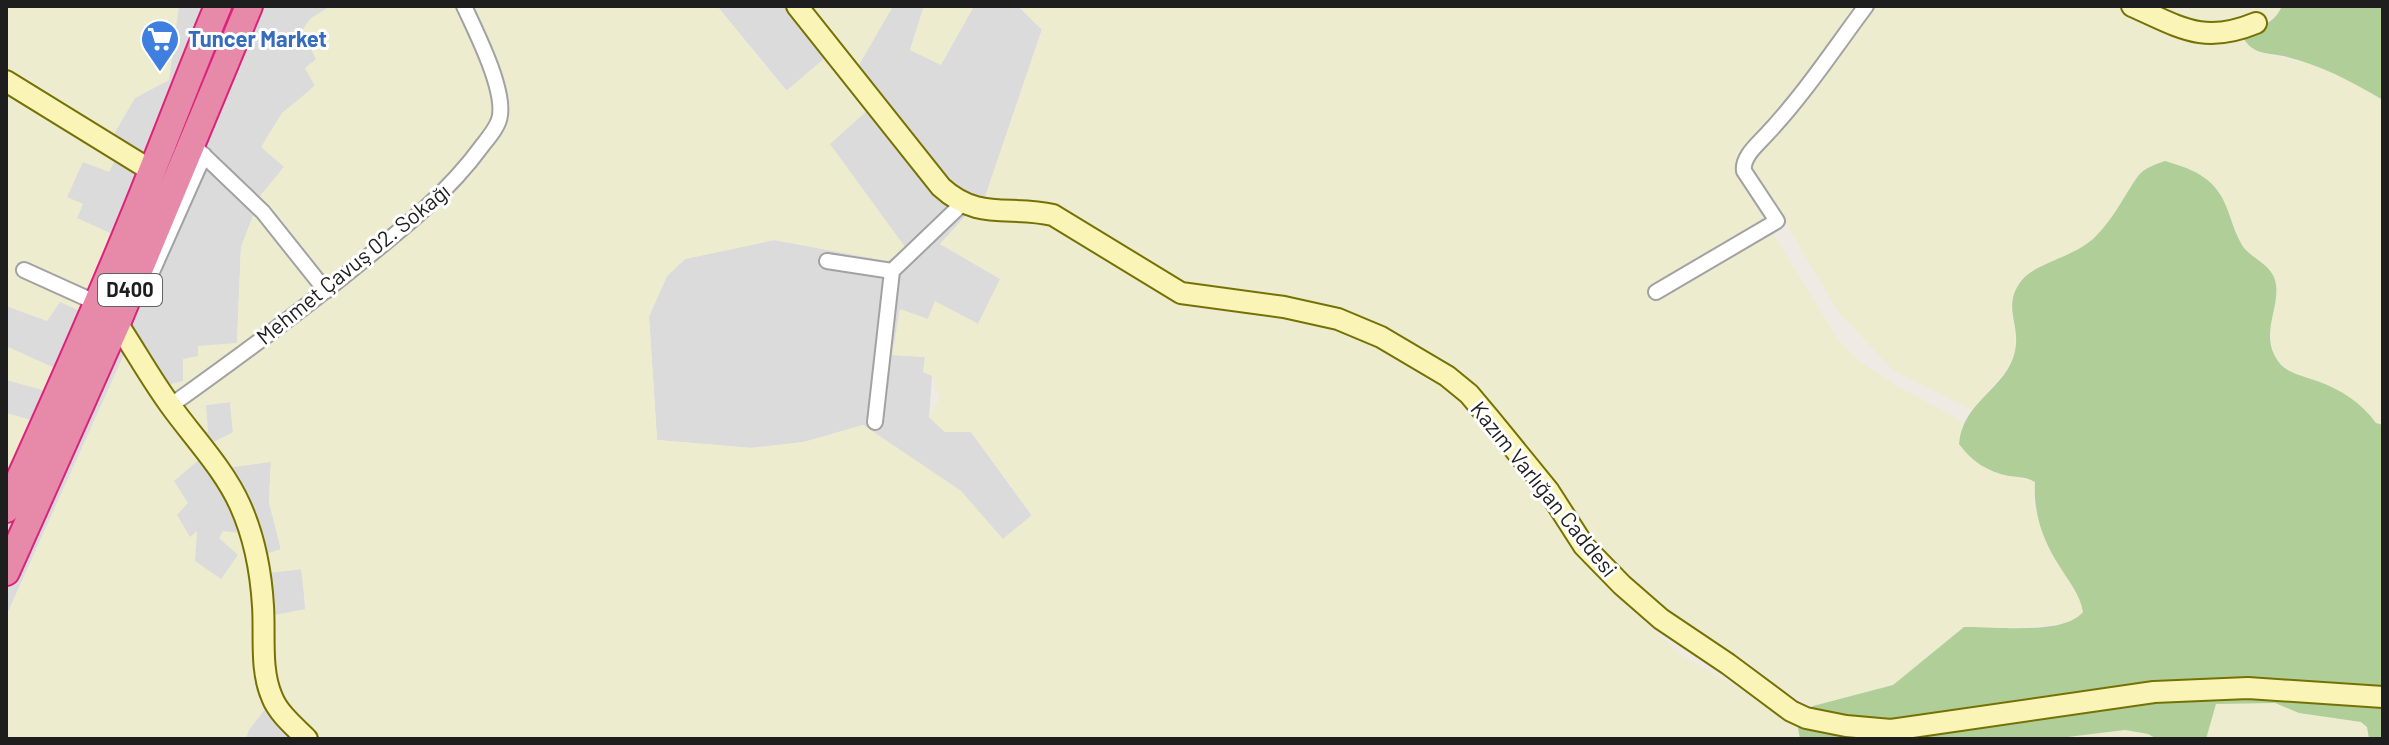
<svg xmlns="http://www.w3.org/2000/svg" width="2389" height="745" viewBox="0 0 2389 745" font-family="Barlow,sans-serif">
  <rect width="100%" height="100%" fill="#efeae4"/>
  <path fill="#dcdbdb" d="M6 6H331L310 19 316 60 315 85 300 100 284 167 261 195 241 247 237 343 198 356 183 381 168 385 206 405 230 402 233 432 271 461 269 502 281 550 267 573 302 569 315 739H6Z
    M717 6H808L858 65 893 6H924L910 50 941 64 974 6H1018L1042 29 984 200 940 244 1001 279 978 324 935 302 928 319 893 355 926 357 932 376 929 417 945 432H971L1032 516 1002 540 961 491 863 425 804 442 751 448 657 440 649 316 667 276 685 259 774 240 888 261 829 144 868 109 787 91Z"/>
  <path fill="#eeeccf" d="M6 6H179L169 80 135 98 114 134 6 73Z
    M331 6H717L786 91 826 57 869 109 830 144 905 247 888 261 774 240 685 259 667 276 649 316 657 440 752 448 804 442 863 425 961 491 1003 539 1032 515 971 432H945L929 417 940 398 932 376 923 372 925 357 892 355 900 309 928 319 935 301 978 324 1000 279 940 244 967 214 1009 221 1033 220 1059 229 1174 300 1198 309 1290 317 1346 333 1409 363 1447 389 1487 432 1544 496 1584 561 1678 653 1797 722 1800 739H315L280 698 273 664 274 615 306 609 301 569 267 573 263 555 281 549 269 502 271 462 227 468 210 444 233 432 230 402 206 405 208 432 195 430 168 385 183 381V359L198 356V346L237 343 241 247 261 195 284 167 261 147 282 113 315 86 305 68 316 59 302 31 310 19Z
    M808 6H893L859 65Z
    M924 6H974L941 65 910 50Z
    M1018 6H2282L2275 17 2257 28 2260 53 2306 63 2343 77 2383 100V425L2376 423 2367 411 2319 382 2295 374 2276 360 2272 347 2269 323 2275 299 2264 263 2252 258 2241 243 2218 188 2183 166 2139 173 2117 212 2095 238 2067 257 2043 266 2013 295 2011 310 2015 331V351L2005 372 1971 410 1894 371 1838 312 1781 215 1766 222 1837 338 1861 362 1899 387 1964 422 1961 427 1969 457 1990 470 2035 482 2034 504 2047 546 2081 600 2084 612 2078 619 2057 624 1997 630 1964 627 1893 685 1813 706 1778 689 1649 596 1599 549 1460 376 1409 340 1354 314 1314 303 1243 291 1192 286 1177 281 1139 256 984 200 1042 30Z
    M6 95 115 160 109 172 83 162 67 197 83 204 77 218 112 234 80 311 60 302 47 321 6 306Z
    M6 346 57 369 46 391 6 380Z
    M125 352 200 459 174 481 188 503 177 515 190 537 197 531 195 561 221 579 238 555 219 538 223 531 241 533 252 600V624L258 682 265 709 249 730 246 739H6V616Z
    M6 413 35 421 6 483Z
    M2275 703 2299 713 2361 722 2367 727 2369 739H2206L2216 704Z
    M2125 730 2148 734 2157 739H2051Z"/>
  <path fill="#b0cf98" d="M2282 6H2383V100C2351 81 2319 64 2283 56 2267 53 2253 54 2244 39L2246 33C2262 27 2275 22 2282 6Z
    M2165 161C2196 170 2217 179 2228 211 2232 222 2236 235 2242 245 2251 259 2270 263 2275 280 2282 305 2260 331 2276 358 2284 373 2303 376 2317 381 2340 389 2362 403 2376 423L2383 425V739H2369L2367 727 2361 722 2299 713 2275 703 2216 704 2206 739H2157L2148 734 2125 730 2051 739H1800L1797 722 1813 706 1893 685 1964 627C1993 626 2063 636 2083 612 2080 594 2069 582 2060 567 2043 541 2033 513 2035 482 2026 477 2019 477 2009 476 1988 472 1971 461 1959 444 1963 400 2007 389 2015 351 2021 324 2001 306 2022 280 2037 262 2076 257 2096 236 2114 218 2124 196 2138 176 2144 168 2156 164 2165 161Z"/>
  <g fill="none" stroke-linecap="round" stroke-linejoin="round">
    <defs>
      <path id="street" d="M192 144 263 212 326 291
        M827 261 892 271
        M24 270 97 303
        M147 283 204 155
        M1656 292 1777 221 1744 171C1742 157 1757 145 1766 135 1803 96 1834 49 1866 6
        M170 406C233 361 295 316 355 267 401 230 447 194 482 146 489 137 499 126 500 115 504 87 476 32 464 6
        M875 422 892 271 963 203"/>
      <path id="secondary" d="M797 6 941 187C978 221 1009 205 1053 215L1181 293 1284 307 1338 319 1381 337 1447 376 1469 394 1490 419 1548 490 1584 546 1622 585 1661 619 1728 664 1791 711 1806 718 1846 726 1891 730 2154 692 2248 688 2383 697
        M2132 6C2180 27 2203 45 2256 23
        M6 81 152 171
        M117 323C135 350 151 379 170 405 193 437 224 469 240 505 254 536 261 573 263 606 265 635 260 670 272 697 278 713 295 727 307 739"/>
      <path id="highway" d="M6 509C57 397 107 285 152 171 174 116 195 61 218 6
        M6 572 117 323 249 6"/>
    </defs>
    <use href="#street" stroke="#a2a2a2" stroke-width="18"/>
    <use href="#secondary" stroke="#757204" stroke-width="24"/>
    <use href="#highway" stroke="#db237b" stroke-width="30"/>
    <use href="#street" stroke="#fff" stroke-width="14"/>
    <use href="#secondary" stroke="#faf4b7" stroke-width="20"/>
    <use href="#highway" stroke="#e78aa9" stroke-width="26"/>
  </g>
  <defs>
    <symbol id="supermarket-pin" viewBox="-11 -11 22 30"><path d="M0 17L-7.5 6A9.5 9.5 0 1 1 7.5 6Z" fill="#3f7fe0" stroke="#fff"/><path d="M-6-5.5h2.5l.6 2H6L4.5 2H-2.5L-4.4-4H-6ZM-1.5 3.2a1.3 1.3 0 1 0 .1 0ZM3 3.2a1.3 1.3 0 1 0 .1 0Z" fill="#fff"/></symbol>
  </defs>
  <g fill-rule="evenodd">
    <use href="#supermarket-pin" x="138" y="17" width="44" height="60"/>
  </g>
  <g text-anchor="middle" stroke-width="6" stroke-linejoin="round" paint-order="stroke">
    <rect fill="#fff" stroke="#626262" stroke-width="2" x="98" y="274" width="64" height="32" rx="6"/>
    <g font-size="20" font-weight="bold" fill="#1e1e1e">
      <text x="130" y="297">D400</text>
    </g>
    <g font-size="22" font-weight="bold" fill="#366cbe" stroke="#fff" text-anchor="start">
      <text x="188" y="47">Tuncer Market</text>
    </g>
    <g font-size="22" fill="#1e1e1e" stroke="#fff">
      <text transform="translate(353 264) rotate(-39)" y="8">Mehmet Çavuş 02. Sokağı</text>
      <text transform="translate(1544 489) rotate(51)" y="8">Kazım Varlığan Caddesi</text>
    </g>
  </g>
  <rect width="2389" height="745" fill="none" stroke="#1e1e1e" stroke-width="16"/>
</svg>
